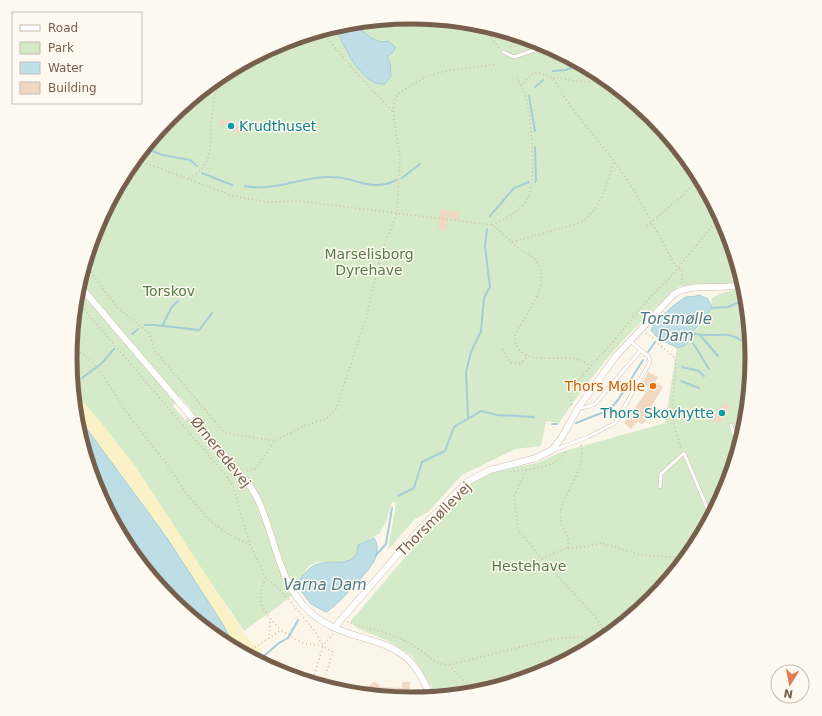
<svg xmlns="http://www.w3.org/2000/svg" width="822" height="716" viewBox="0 0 822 716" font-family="'DejaVu Sans',sans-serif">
  <rect width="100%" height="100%" fill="#fcf6ea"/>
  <path fill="#d4eac8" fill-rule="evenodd" d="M411 17 478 24 542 43 601 75 652 117 695 169 726 228 742 280 724 286H679C633 326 592 373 559 423L546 421 541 446 515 449 462 475 428 512 415 519 388 550 396 503 392 502 386 522 379 534 358 545C356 549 357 553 355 556 347 570 322 556 311 565 302 572 299 584 293 593 287 602 254 623 244 631L119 449 73 390 70 358 77 291 96 227 128 168 170 117 222 74 281 43 345 24ZM179 395 194 413 185 420 173 406Z
    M744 287 752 358 745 425 726 489 694 548 652 599 600 642 541 673 477 692 434 697 431 686 412 656 388 641 359 629 350 622 459 494 476 479 494 472 537 463 561 452 665 423 677 348 686 345C694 329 711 317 712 298 724 290 732 292 744 287Z"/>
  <path fill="#faf2c6" d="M73 391 99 420 136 467 246 637 262 650 257 656 259 662 221 641 77 424Z"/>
  <path fill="#bedee6" stroke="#a5cdd8" d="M354 23C364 31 374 45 388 41L395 47 394 51 387 57 390 63 391 76 385 84C361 87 343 44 335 26Z
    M699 295 708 299 712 308 692 333 686 345 677 348 657 337 651 330C653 322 678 301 686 297 690 296 695 297 699 295Z
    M76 414 167 538 222 623 237 650C178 618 122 551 96 488 88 468 83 445 77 424Z
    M374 538C378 544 378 552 375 559 373 567 334 609 326 612L311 604 298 587C299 579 302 576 307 571 323 554 344 570 356 555L358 545Z"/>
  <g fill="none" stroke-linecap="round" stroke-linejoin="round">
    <path stroke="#a5cdd8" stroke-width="2" d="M553 71 566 70 581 64
      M535 87 543 80
      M529 96 535 131
      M144 148 163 155 190 160 197 166
      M202 173 232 185
      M402 178 420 164
      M535 182 536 180 535 147
      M245 186C274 192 302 176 331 177 358 177 369 193 397 180
      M490 216 514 188 529 182
      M712 308 728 307 746 299
      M145 325H155L199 330 212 313
      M162 326 172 307 178 301
      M692 333C704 337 716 334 728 335 737 336 743 342 751 346
      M132 334 138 329
      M700 335 718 356
      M693 343 709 369
      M648 352 655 342
      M682 367 699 371 704 376
      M82 378 102 363 114 349
      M681 381 699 388
      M468 418 466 372 471 352 481 331 484 298 490 287 485 246 487 229
      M576 423 609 410 618 400 643 360
      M552 424H557
      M398 496 414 488 422 462 445 451 454 427 481 411 497 415 534 417
      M376 555 386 544 392 508
      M258 661 279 643 288 638 298 620"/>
  </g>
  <path fill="#f1d8c2" d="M223 118 243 128 240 134 220 124Z
    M440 210 459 212 458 220 448 218 446 230 438 229Z
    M648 372 658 377 655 382 663 387 646 415 649 417 642 425 638 421 631 429 624 423 649 388 642 383Z
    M725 403 731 408 719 424 712 418Z
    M373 682 377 683 380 687 402 688V682H410L409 699 368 695V687Z"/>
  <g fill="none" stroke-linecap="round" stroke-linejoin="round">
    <defs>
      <path id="lane" d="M503 52 514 57 547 46
        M578 408 587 407 595 404 641 350
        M731 425 738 448
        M554 450 588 437 615 423 650 362 649 357 630 341
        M660 487 661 474 684 453 711 517"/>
      <path id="street" d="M79 285 248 483C252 489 256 495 259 502 275 537 279 584 309 611 352 651 407 625 430 697
        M335 628 339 622 420 529 467 482 490 470 536 458 552 450 562 437 578 408 616 356 674 294C692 282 721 291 743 284"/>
    </defs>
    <use href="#lane" stroke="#cebfaf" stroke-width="4"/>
    <use href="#street" stroke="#cebfaf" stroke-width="7"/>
    <path stroke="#d7bba5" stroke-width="1.5" stroke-dasharray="1 3" stroke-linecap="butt" d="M481 25 500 49
      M318 31 327 38 359 76 393 112
      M553 78C561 77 567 80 575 81 586 82 597 82 608 80
      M521 86 532 74 538 72 553 78 568 103 614 161 634 190 675 265 682 270V284
      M135 159 233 196 267 202 297 201 492 225C502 231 508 240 517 247 522 251 531 255 535 259 554 284 525 313 515 335 514 368 558 355 576 359 581 359 586 363 590 366
      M189 178C216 166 209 139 212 115 213 102 217 88 221 75
      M492 225C506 219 520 211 528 198 537 181 531 106 523 89 521 84 518 80 516 75
      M647 226 683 195 699 178
      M512 242 580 223C602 208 606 185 614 161
      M91 272 105 292 117 307 149 333 155 351 225 433 275 441
      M83 281 91 272 86 261
      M76 300 228 478 233 486 250 545 266 578 279 589 295 607 316 633 323 646 312 683
      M646 333 675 358 676 366 672 406 674 424 681 448
      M71 344 92 362 103 375 127 413 172 471 186 493 210 521 228 534 250 545
      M503 349 505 355 512 363H520L529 356
      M620 381 630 387
      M572 405 569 392 571 388 612 343 651 296 669 279 720 216
      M526 470 514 497 518 529 541 558 595 616 607 636
      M247 471 255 469 275 441 303 426 326 419 336 409 366 318 382 250 397 214 400 158 393 112 394 102 398 94 408 87 428 76 450 70 497 64
      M510 472C528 469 557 469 567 450
      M228 478 234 475
      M567 548C573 533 555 528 562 506 569 485 586 468 581 444
      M542 558 567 548 584 547 602 543 641 555 686 558
      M266 578C253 600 265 614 281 630
      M347 622C365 628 393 633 409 643 423 650 432 664 449 665L475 693
      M269 639 270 619
      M247 652 256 659
      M245 654 281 630 302 643 323 646 333 634
      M449 665 553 639 578 637 602 641
      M322 686 333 652 323 646"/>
    <use href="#lane" stroke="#fff" stroke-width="3"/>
    <use href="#street" stroke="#fff" stroke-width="6"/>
  </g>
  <g fill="#0f9aa8" stroke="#fffaf1" stroke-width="1.5">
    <circle cx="231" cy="126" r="4"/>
    <circle cx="722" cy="413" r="4"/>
  </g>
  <circle fill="#e8710a" stroke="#fffaf1" stroke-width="1.5" cx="653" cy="386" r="4"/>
  <g text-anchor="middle" stroke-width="3" stroke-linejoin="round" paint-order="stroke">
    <g font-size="14" fill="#0d838f" stroke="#fffaf1" text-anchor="start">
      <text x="239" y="131">Krudthuset</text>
      <text x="714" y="418" text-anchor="end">Thors Skovhytte</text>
    </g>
    <g font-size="14" fill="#537c45" stroke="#fffaf1">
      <text x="369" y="259">Marselisborg<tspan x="369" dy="16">Dyrehave</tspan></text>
      <text x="169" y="296">Torskov</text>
      <text x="529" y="571">Hestehave</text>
    </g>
    <g font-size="14" fill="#c56008" stroke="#fffaf1" text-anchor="end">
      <text x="645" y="391">Thors Mølle</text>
    </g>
    <g font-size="14" fill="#775f4d" stroke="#fffaf1">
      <text transform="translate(221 452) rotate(51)" y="5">Ørneredevej</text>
      <text transform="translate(434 519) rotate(-45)" y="5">Thorsmøllevej</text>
    </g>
    <g font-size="15" font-style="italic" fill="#477a8a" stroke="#fffaf1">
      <text x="676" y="324">Torsmølle<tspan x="676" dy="17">Dam</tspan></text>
      <text x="325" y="590">Varna Dam</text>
    </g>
  </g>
  <path d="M0 0H822V716H0ZM77 358a334 334 0 1 1 668 0a334 334 0 1 1-668 0Z" fill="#fffaf1" fill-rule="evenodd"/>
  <path fill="none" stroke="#775f4d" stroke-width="5" d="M77 358a334 334 0 1 1 668 0a334 334 0 1 1-668 0Z"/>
  <rect x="12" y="12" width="130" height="92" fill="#fffaf1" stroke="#c9bcaf"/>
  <rect x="20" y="25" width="20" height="6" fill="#ffffff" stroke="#c9bcaf"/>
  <text x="48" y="32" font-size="12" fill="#775f4d">Road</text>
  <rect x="20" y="42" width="20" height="12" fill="#d4eac8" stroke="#c9bcaf"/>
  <text x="48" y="52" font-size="12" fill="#775f4d">Park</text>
  <rect x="20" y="62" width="20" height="12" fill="#bedee6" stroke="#c9bcaf"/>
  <text x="48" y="72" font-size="12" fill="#775f4d">Water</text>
  <rect x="20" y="82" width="20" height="12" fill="#f1d8c2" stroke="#c9bcaf"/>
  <text x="48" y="92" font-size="12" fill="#775f4d">Building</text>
  <g transform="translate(790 684) rotate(190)"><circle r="19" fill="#fffaf1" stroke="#c9bcaf"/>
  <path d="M0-3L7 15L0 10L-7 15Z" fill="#e27b53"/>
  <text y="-6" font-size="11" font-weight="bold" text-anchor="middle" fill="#775f4d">N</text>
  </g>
</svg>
